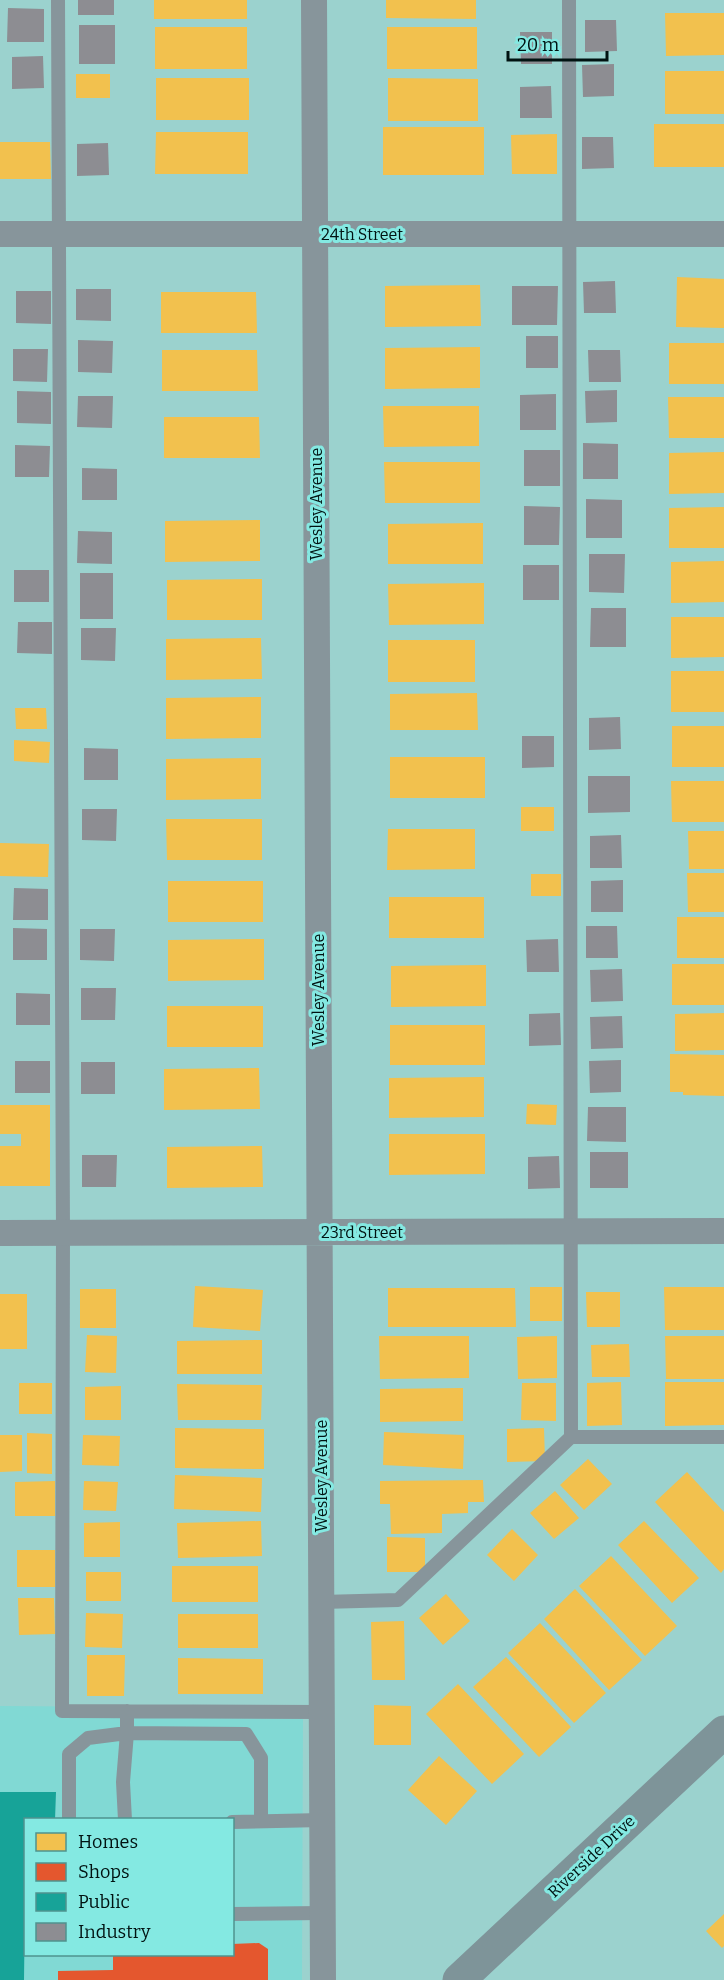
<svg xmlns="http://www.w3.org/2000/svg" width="724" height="1980" viewBox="0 0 724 1980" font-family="Bitter,serif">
  <rect width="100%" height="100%" fill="#9bd2ce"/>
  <path fill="#81d9d4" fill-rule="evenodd" d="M0 1706 303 1708 302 1980H0ZM26 1820H232V1954H26Z"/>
  <path fill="#f2c14e" d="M154 0H247V19H154Z
    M386 0H476V19L386 18Z
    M665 13H724V55L666 56Z
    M155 27H247V69H155Z
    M387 27H477V69H387Z
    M665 71H724V114H665Z
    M76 74H110V98H76Z
    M156 78H249V120H156Z
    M388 78 478 79V121H388Z
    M654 124H724V167H654Z
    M383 127H484V175H383Z
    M156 132H248V174H155Z
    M557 134V174H512L511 135Z
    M0 142H50L51 179H0Z
    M677 277 724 279V328L676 327Z
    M480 285 481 326 385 327V286Z
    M161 292H256L257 333H161Z
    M669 343H724V384H669Z
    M480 347V388L385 389V348Z
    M162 350H257L258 391H162Z
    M668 397H724V438H669Z
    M383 406H479V446L384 447Z
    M164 417H259L260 458H164Z
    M724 452V493L669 494V453Z
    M384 462H480V503H385Z
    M724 507V548H669V508Z
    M260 520V561L165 562V521Z
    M483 523V564H388V524Z
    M724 561V602L671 603V562Z
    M262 579V620H167V580Z
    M484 583V624L389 625 388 584Z
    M671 617H724V657L671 658Z
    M261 638 262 679 166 680V639Z
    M388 640H475V682H388Z
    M671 671H724V712H671Z
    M477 693 478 730H390V694Z
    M261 697V738L166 739V698Z
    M15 708H46L47 729H16Z
    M672 726H724V767H672Z
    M14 740 50 742 49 763 14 761Z
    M390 757H485V798H390Z
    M261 758V799L166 800V759Z
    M671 781H724V822H672Z
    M521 807H554V831H521Z
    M166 819H262V860H167Z
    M388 829H475V869L387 870Z
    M688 831H724V869H689Z
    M0 843 49 844 48 877 0 876Z
    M687 873H724V912H688Z
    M531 874H561V896H531Z
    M168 881H263V922H168Z
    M389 897H484V938H389Z
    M677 917H724V958H677Z
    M264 939V980L168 981V940Z
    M672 964H724V1005H672Z
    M486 965V1006L391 1007V966Z
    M167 1006H263V1047H167Z
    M724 1013V1050L675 1051V1014Z
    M390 1025H485V1065H390Z
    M670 1054 724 1055V1096L683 1095V1092H670Z
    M259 1068 260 1109 164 1110V1069Z
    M484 1077V1117L389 1118V1078Z
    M527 1104 557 1105 556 1125 526 1124Z
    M0 1105H50V1186H0V1146H21V1134H0Z
    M389 1134H485V1174L389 1175Z
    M262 1146 263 1187 167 1188V1147Z
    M195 1286 263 1290 260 1331 193 1327Z
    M530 1287H562V1321H530Z
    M664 1287H724V1330H665Z
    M388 1288H515L516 1327H388Z
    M80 1289H116V1328H80Z
    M586 1292H620V1327H587Z
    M0 1294H27V1349H0Z
    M87 1335 117 1336 116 1373 85 1372Z
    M379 1336H469V1378L380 1379Z
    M557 1336V1378L518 1379 517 1337Z
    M665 1336H724V1379H666Z
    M262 1340V1374H177V1341Z
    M629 1344 630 1377H592L591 1345Z
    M621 1382 622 1425 587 1426V1383Z
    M665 1382H724V1425L665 1426Z
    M19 1383H52V1414H19Z
    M522 1383H556V1421L521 1420Z
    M177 1384 262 1385 261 1420H178Z
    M121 1386V1420H85V1387Z
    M463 1388V1421L380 1422V1389Z
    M175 1428 264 1429V1469L175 1468Z
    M544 1428 545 1461 507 1462V1429Z
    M384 1432 464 1435 463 1469 383 1465Z
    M27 1433 52 1434V1474L27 1473Z
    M0 1435H22V1471L0 1472Z
    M83 1435 120 1436 119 1466 82 1465Z
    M588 1459 612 1484 584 1510 560 1485Z
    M687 1472 724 1512V1569L721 1573 655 1502Z
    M175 1475 262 1478 261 1512 174 1509Z
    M483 1480 484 1502H468V1513L442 1514V1533L391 1534 390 1504H380V1481Z
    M55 1481V1516H15V1482Z
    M84 1481 118 1482 116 1511 83 1510Z
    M555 1491 579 1518 554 1539 530 1513Z
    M261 1521 262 1556 178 1558 177 1523Z
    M644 1521 699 1578 672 1603 618 1545Z
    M120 1522V1557H84V1523Z
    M512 1529 538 1555 514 1581 487 1555Z
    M387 1537 425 1538V1572H387Z
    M17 1550H55V1587H17Z
    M611 1556 677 1626 645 1656 579 1586Z
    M172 1566H258V1602H172Z
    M86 1572H121V1601H86Z
    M575 1589 642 1660 609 1690 544 1619Z
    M446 1594 470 1621 443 1645 419 1618Z
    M18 1598H54L55 1634 19 1635Z
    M86 1613 123 1614 122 1648 85 1647Z
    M178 1614H258V1648H178Z
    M404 1621 405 1680H372L371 1622Z
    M540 1623 606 1693 574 1723 508 1653Z
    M87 1655H125L124 1696H87Z
    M506 1657 571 1727 539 1757 473 1687Z
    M178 1658 263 1659V1694H178Z
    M458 1684 524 1754 492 1784 426 1714Z
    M374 1705 411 1706V1745H374Z
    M439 1756 477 1791 446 1825 408 1790Z
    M724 1914V1946L722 1948 706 1931Z"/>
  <path fill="#e4572e" d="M259 1943 268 1949V1980H58V1971L113 1970V1954H232V1944Z"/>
  <path fill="#17a398" d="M0 1792H56L55 1820H26L24 1980H0Z"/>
  <path fill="#8d8d92" d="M78 0H114V15H78Z
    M8 8 44 9V42H7Z
    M585 20H616L617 51 585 52Z
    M79 25H115V64H79Z
    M520 32H552V64H521Z
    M43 56 44 88 12 89V57Z
    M614 64V96L583 97 582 65Z
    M551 86 552 118H520V87Z
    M582 137H613L614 168 582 169Z
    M108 143 109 175 77 176V144Z
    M615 281 616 313H584L583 282Z
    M512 286H558L557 325H512Z
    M76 289H111V321L76 320Z
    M16 291H51V324L16 323Z
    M526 336H558V368H526Z
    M78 340 113 341 112 373 78 372Z
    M13 349H48L47 382 13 381Z
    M588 350H620L621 382H589Z
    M617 390V422L586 423 585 391Z
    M17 391 51 392V424L17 423Z
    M556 394V430H520V395Z
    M78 396H113L112 428 77 427Z
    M583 443 618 444V479H583Z
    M15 445 50 446 49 477H15Z
    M524 450H560V486H524Z
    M82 468 117 469V500H82Z
    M586 499 622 500V538H586Z
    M524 506 560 507 559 545H524Z
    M78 531 112 532V564L77 563Z
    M589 554H625L624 593 589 592Z
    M523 565H559V600H523Z
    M14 570H49V602H14Z
    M80 573H113V619H80Z
    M591 608H626V647H590Z
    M18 622H52V654L17 653Z
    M81 628H116L115 661 81 660Z
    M620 717 621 749 589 750V718Z
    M522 736H554V767L522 768Z
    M84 748 118 749V780H84Z
    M588 776H630V812L588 813Z
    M82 809H117L116 841 82 840Z
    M621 835 622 868H590V836Z
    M623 880V912H591V881Z
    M14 888 48 889V920H13Z
    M586 926H617L618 958H586Z
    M13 928 47 929V960H13Z
    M80 929H115L114 961 80 960Z
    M558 939 559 972H527L526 940Z
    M622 969 623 1001 591 1002 590 970Z
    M81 988H116L115 1020H81Z
    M16 993 50 994V1025H16Z
    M560 1013 561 1045 529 1046V1014Z
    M622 1016 623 1048 591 1049 590 1017Z
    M621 1060V1092L590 1093 589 1061Z
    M15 1061H50V1093H15Z
    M81 1062H115V1094H81Z
    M588 1107H626V1142L587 1141Z
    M590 1152H628V1188H590Z
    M82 1155H117L116 1187H82Z
    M559 1156 560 1188 528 1189V1157Z"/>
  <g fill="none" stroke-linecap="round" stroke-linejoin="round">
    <path stroke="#87959b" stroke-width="14" d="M58 0 63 1233 62 1711 322 1712
      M569 0 571 1437
      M321 1602 398 1600 571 1437H724
      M69 1820V1754L88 1738 127 1733V1711
      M125 1820 123 1782 127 1733 246 1734 261 1758V1821
      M232 1822 322 1820
      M232 1914 322 1913"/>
    <path stroke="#87959b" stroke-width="26" d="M314 0 323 1980
      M0 234H724
      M0 1233 724 1231"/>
    <path stroke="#7e9499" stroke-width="33" d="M459 1980 724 1732"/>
  </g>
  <g text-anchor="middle" stroke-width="6" stroke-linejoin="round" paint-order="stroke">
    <g font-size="16" fill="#001211" stroke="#84e9e2">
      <text x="362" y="240">24th Street</text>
      <text transform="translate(316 504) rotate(-90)" y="6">Wesley Avenue</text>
      <text transform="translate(318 990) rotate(-90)" y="6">Wesley Avenue</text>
      <text x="362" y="1238">23rd Street</text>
      <text transform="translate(321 1476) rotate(-90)" y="6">Wesley Avenue</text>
      <text transform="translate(591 1856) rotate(-43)" y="6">Riverside Drive</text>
    </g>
  </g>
  <rect x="24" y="1818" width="210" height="138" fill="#84e9e2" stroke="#4f938e" stroke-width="1.5"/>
  <rect x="36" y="1833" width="30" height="18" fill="#f2c14e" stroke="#4f938e" stroke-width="1.5"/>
  <text x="78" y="1848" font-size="18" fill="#001211">Homes</text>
  <rect x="36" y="1863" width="30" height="18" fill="#e4572e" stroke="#4f938e" stroke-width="1.5"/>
  <text x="78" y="1878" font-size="18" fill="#001211">Shops</text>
  <rect x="36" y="1893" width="30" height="18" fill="#17a398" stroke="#4f938e" stroke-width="1.5"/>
  <text x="78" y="1908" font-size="18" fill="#001211">Public</text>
  <rect x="36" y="1923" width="30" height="18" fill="#8d8d92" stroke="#4f938e" stroke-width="1.5"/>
  <text x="78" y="1938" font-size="18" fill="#001211">Industry</text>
  <path d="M508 51v9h99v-9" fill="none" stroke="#001211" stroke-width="3"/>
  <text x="517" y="51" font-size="18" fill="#001211" stroke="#84e9e2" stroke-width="4.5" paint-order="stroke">20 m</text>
</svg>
